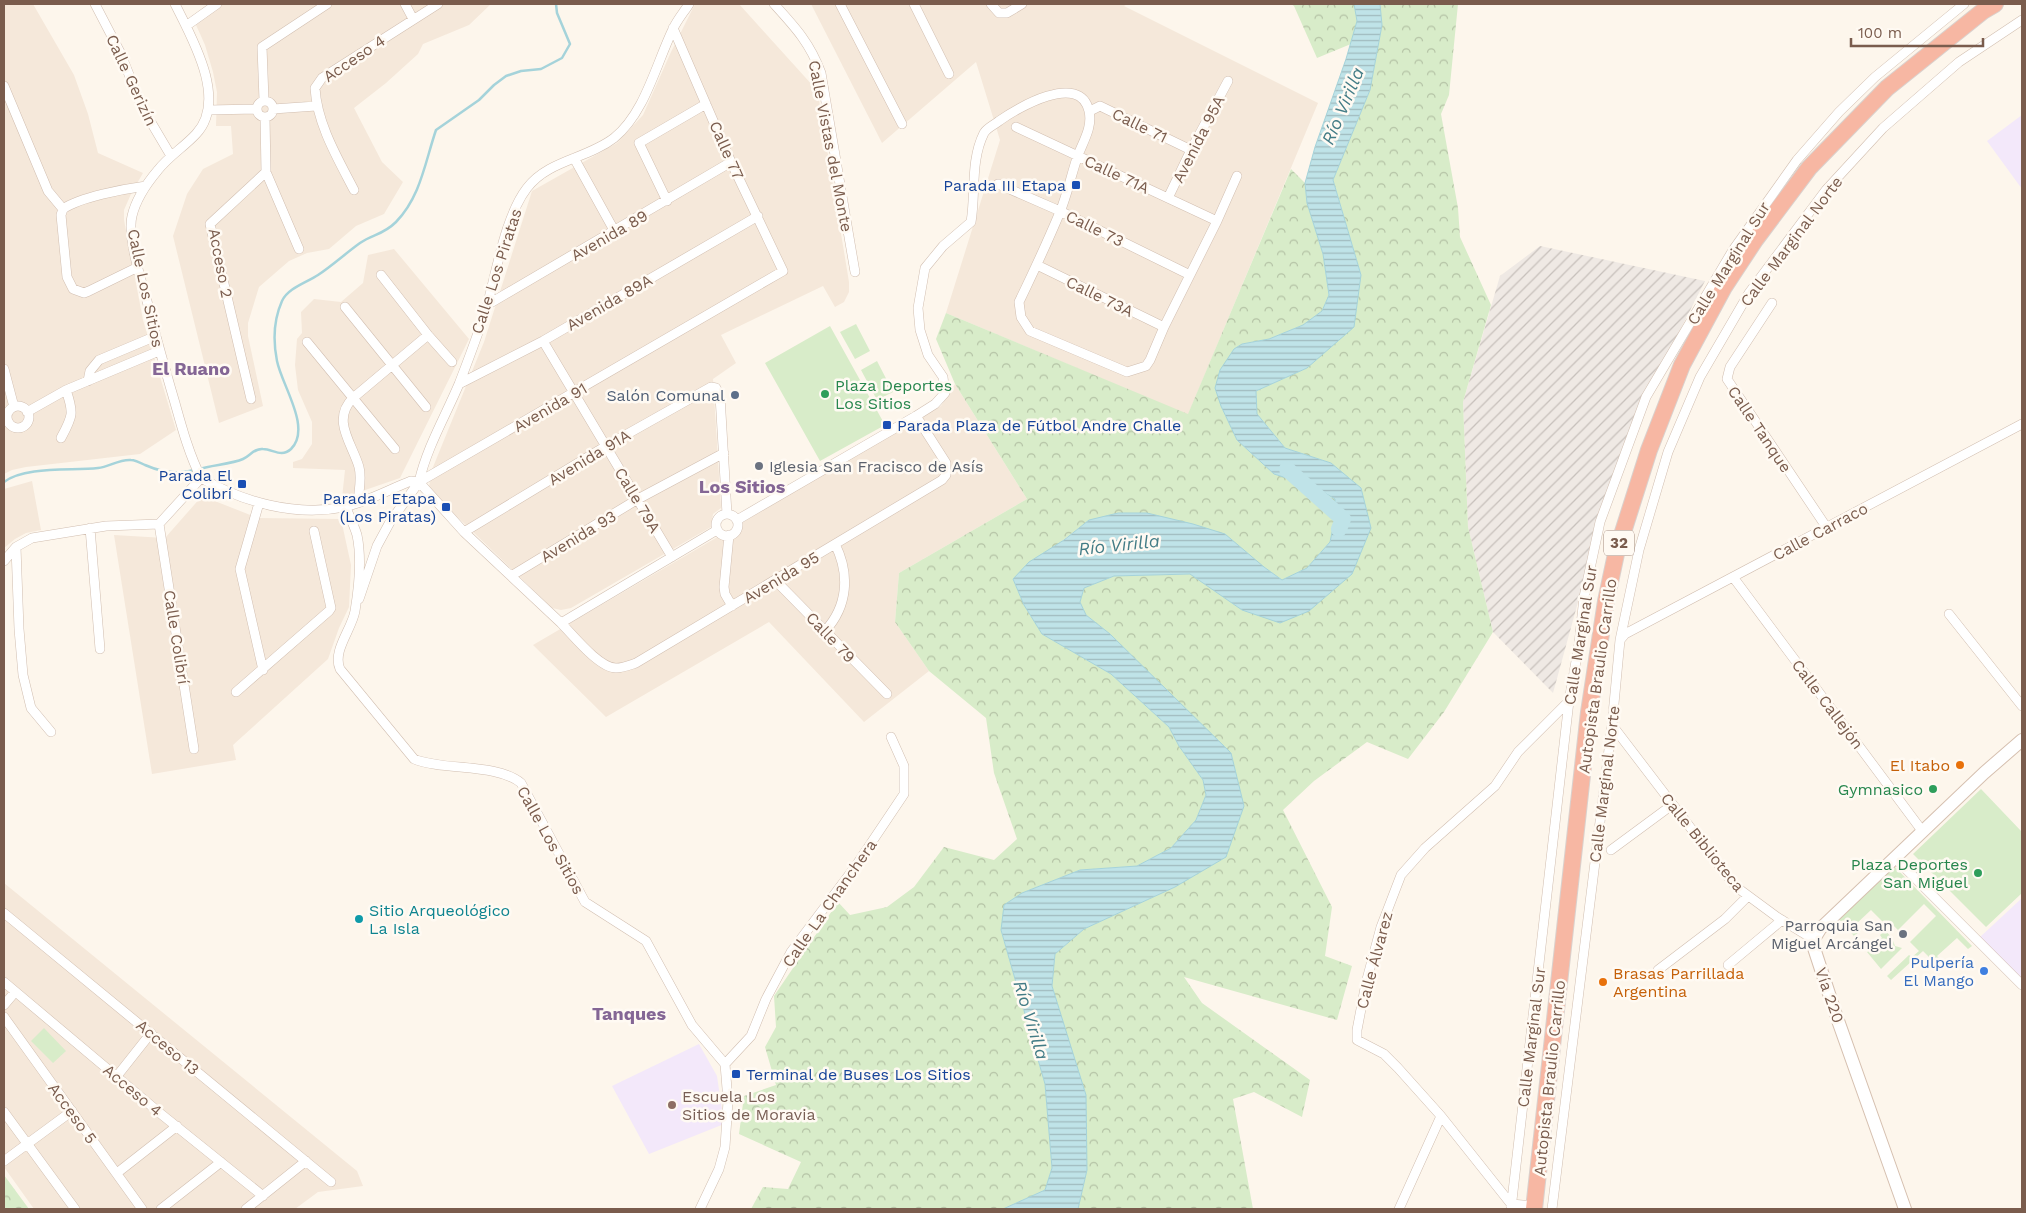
<svg xmlns="http://www.w3.org/2000/svg" width="2026" height="1213" viewBox="0 0 2026 1213" font-family="'Work Sans',sans-serif">
  <defs>
    <pattern id="industrial-furrows" width="10" height="10" patternUnits="userSpaceOnUse" patternTransform="scale(1.25)"><rect width="10" height="10" fill="#efe9e4"/><path d="M-1 1l2-2M0 10L10 0M9 11l2-2" fill="none" stroke="#c7c0bb"/></pattern>
    <pattern id="forest-crowns" width="20" height="18" patternUnits="userSpaceOnUse" patternTransform="scale(1.25)"><rect width="20" height="18" fill="#d8ecc9"/><path d="M2 6a3 3 0 1 1 6 0M12 15a3 3 0 1 1 6 0" fill="none" stroke="#b4c2a5"/></pattern>
    <pattern id="water-rules" width="6" height="5" patternUnits="userSpaceOnUse" patternTransform="scale(1.25)"><rect width="6" height="5" fill="#bfe3e8"/><path d="M0 2.5h6" fill="none" stroke="#a0bbbe"/></pattern>
  </defs>
  <rect width="100%" height="100%" fill="#fdf6ec"/>
  <path fill="#f5e8da" d="M4 4H33L74 75 88 114 98 153 143 173 131 194 124 210V220L143 320 176 430 140 454 26 467 12 470 4 474Z
    M211 4H491L469 25 423 44 418 54 386 83 354 108 382 162 403 182 384 214 356 226 329 249 307 253 289 261 259 287 248 323V336L263 406 219 423 173 236 187 194 203 169 233 154 231 126H216L217 92 213 72 205 45 192 16Z
    M695 4H739L814 87 818 94 849 282V292L844 302 835 307 823 286 721 335 736 363 713 379 721 508 713 514 711 527 571 608 561 610 552 608 444 504 429 488 431 472 484 342 532 191 617 143 643 115 671 52Z
    M811 4H1127L1124 6 1318 103 1188 415 946 313 1000 140 976 62 882 143Z
    M394 249 469 339 400 478 342 498 345 470 293 468V462L302 459 312 444V422L298 390 295 365 297 339 302 333 301 312 314 299 341 302 363 283 368 255Z
    M955 384 1027 499 899 573 895 622 929 671 864 722 769 622 606 717 533 645 941 406Z
    M32 481 41 530 26 533 15 539 4 548V489Z
    M202 496 258 518 341 519 351 565 349 607 339 628 328 659 233 745 236 760 152 774 114 535 165 538Z
    M4 883 357 1171 363 1186 318 1192 295 1209H34L4 1167Z"/>
  <path fill="url(#industrial-furrows)" d="M1540 246 1705 281 1646 397 1600 522 1553 693 1493 632 1468 527 1463 402 1500 276Z"/>
  <path fill="#f3e8fa" d="M2022 115V189L1987 141Z
    M2022 898V978L1979 938Z
    M699 1044 717 1076 724 1124 649 1154 612 1086Z"/>
  <path fill="url(#forest-crowns)" d="M1291 4H1359L1363 39 1317 58 1294 6Z
    M1380 4H1458L1449 95 1441 114 1458 208 1460 237 1491 305 1463 402 1468 527 1493 632 1444 712 1408 759 1367 742 1314 781 1283 810 1332 907 1325 956 1352 966 1337 1020 1184 977 1202 1003 1310 1080 1302 1117 1254 1092 1233 1099 1253 1209H1078L1087 1170 1052 986 1055 954 1084 929 1175 887 1244 806 1110 634 1086 615 1080 602 1084 588 1114 576 1190 574 1242 610 1352 574 1331 463 1285 448 1257 414 1256 391 1307 368 1361 275 1333 180 1370 90 1382 25Z
    M1291 169 1305 183 1307 203 1323 254 1329 295 1322 311 1303 325 1269 339 1242 344 1221 406 1237 440 1274 474 1315 487 1335 499V518L1330 542 1307 568 1282 580 1264 567 1089 520 1013 579 1024 605 1042 634 1111 674 1169 727 1179 746 1203 780 1206 795 1196 820 1171 848 1137 866 1080 870 1022 893 1001 930 1045 1084 1052 1168 1045 1190 1003 1209H751L763 1187 788 1189 801 1162 739 1134 744 1096 776 1085 765 1047 776 1027 774 996 838 902 850 915 887 907 914 887 944 847 994 860 1017 839 994 773 986 718 929 671 895 622 899 573 1027 499 955 384 936 339 946 313 1188 414Z
    M4 1175 29 1209H4Z"/>
  <path fill="#d8ecc9" d="M856 324 870 351 855 359 840 332Z
    M830 326 885 425 820 461 765 363Z
    M877 361 893 392 877 400 861 370Z
    M1981 789 2022 832V893L1986 927 1913 854Z
    M1894 866 1972 946 1968 949 1957 938 1937 956 1946 967 1942 970 1923 951 1891 980 1887 976 1909 955 1912 957 1919 951 1910 942 1936 916 1924 904 1898 930 1889 921 1885 924 1871 910 1855 925 1861 931 1854 936 1838 918Z
    M1885 930 1892 938 1895 946 1902 948 1881 969 1867 952 1882 938 1880 935Z
    M44 1028 66 1051 53 1063 31 1041Z"/>
  <path fill="url(#water-rules)" stroke="#a5d3da" d="M1354 4H1380L1382 25 1370 90 1333 180 1361 275 1354 327 1307 368 1256 391 1257 414 1285 448 1331 463 1361 488 1371 528 1352 574 1309 611 1280 623 1242 610 1190 574 1114 576 1084 588 1080 602 1086 615 1110 634 1231 753 1244 806 1226 857 1175 887 1084 929 1055 954 1052 986 1086 1095 1087 1170 1078 1209H1003L1045 1190 1052 1168 1045 1084 1001 930 1004 905 1022 893 1080 870 1137 866 1171 848 1196 820 1206 795 1203 780 1179 746 1169 727 1111 674 1042 634 1024 605 1013 579 1029 562 1064 540 1089 520 1118 513H1147L1193 524 1225 534 1264 567 1282 580 1307 568 1330 542 1335 518V499L1315 487 1274 474 1237 440 1221 406 1215 388 1220 370 1234 349 1242 344 1269 339 1303 325 1322 311 1329 295 1323 254 1307 203 1305 183 1315 147 1346 59 1357 21Z"/>
  <g fill="none" stroke-linecap="round" stroke-linejoin="round">
    <path stroke="#a5d3da" stroke-width="2.5" d="M199 469C212 465 232 464 243 459 250 456 254 448 263 449 273 449 281 458 291 449 312 428 282 386 277 361 273 341 274 319 282 301 288 288 306 283 318 275 333 265 346 253 360 243 373 234 383 235 396 222 421 196 425 162 436 130L479 100 494 85 506 76 521 71 541 69 562 58 570 44 557 13 556 4
      M4 482C25 466 71 471 98 468 109 467 119 459 131 460 135 460 141 463 145 465 161 472 177 475 194 470"/>
    <path stroke="#bfe3e8" stroke-width="16" d="M1287 469 1343 519 1339 529"/>
    <defs>
      <path id="street" d="M95 4 120 52 142 107 171 156
        M175 4C192 38 228 100 196 134 184 147 169 156 158 170 147 183 136 199 132 216 127 236 141 280 147 301 155 335 165 369 175 403 182 428 189 454 201 478 243 502 295 517 344 507 367 502 390 489 411 481L419 482 464 532 561 623 717 530
        M405 4 413 19
        M774 4C795 27 810 43 821 73L855 272
        M840 4 902 124
        M914 4 949 74
        M991 4 999 13H1007L1022 4
        M186 26 217 4
        M4 86 48 191 63 209
        M264 100 262 47 327 4
        M257 109a8 8 0 1 1 16 0a8 8 0 1 1-16 0Z
        M273 109 316 106
        M209 110 256 109
        M1090 111 1100 106 1191 150
        M1016 127 1217 221
        M574 158 615 232
        M266 172 299 249
        M998 184 1060 211 1190 275
        M354 190C338 159 317 124 315 88L322 78 438 4
        M1168 198 1191 150 1228 81
        M667 201 639 143 706 104
        M1037 265 1164 327
        M138 267 89 291 84 293 73 289 67 277 61 215 63 209C80 197 124 189 146 186
        M381 275 428 335 452 362
        M1772 303 1730 367 1727 379 1827 528
        M487 305 731 162
        M345 307 426 407
        M543 341 672 557
        M307 342 395 449
        M4 369 14 407
        M88 381 90 371 99 360 156 336
        M459 384 543 341 758 216
        M251 399 210 224 266 172 265 117
        M7 417a11 11 0 1 1 22 0a11 11 0 1 1-22 0Z
        M27 412 66 390 159 351
        M61 438C73 416 74 413 66 390
        M419 482C427 447 445 417 459 384 469 358 480 330 488 302 497 269 506 215 527 188 548 160 587 159 614 138 645 113 656 64 673 29 677 20 684 12 689 4
        M358 502C359 490 362 478 359 467 352 443 331 420 353 398L428 335
        M259 503 240 569 263 670
        M345 506C349 515 354 525 357 535 362 559 359 587 355 611 352 629 332 651 340 669L414 759C443 771 497 763 521 783L585 902 646 941 692 1025 725 1064 728 1101 725 1147 719 1169 700 1209
        M716 525a11 11 0 1 1 22 0a11 11 0 1 1-22 0Z
        M737 520 916 416 935 404 945 393 943 377 928 355 920 330 918 308 925 268 943 246 971 222C976 193 970 161 984 133 987 128 994 125 999 121 1017 108 1080 71 1089 111 1093 128 1082 143 1077 158 1071 176 1067 195 1060 212 1047 243 1033 273 1019 302L1021 317 1030 331 1127 372 1146 366 1150 360 1164 327 1217 221 1237 176
        M159 524 194 749
        M90 528 100 649
        M464 532 606 446 711 387 716 388 720 396 727 514
        M729 535 724 587 725 594 732 606
        M16 547 19 629 23 675 31 708 51 732
        M4 561 16 547 32 538 106 526 159 524 201 478
        M511 576 638 499 724 453
        M1733 577 1923 832
        M775 580 887 694
        M359 599 377 546 390 522 419 482 783 271 731 162 673 28
        M1949 614 2022 706
        M561 623C573 635 599 668 616 668 623 668 630 665 636 663L942 480 946 475V463L916 416
        M825 631C848 606 850 574 835 544
        M1620 640 1625 634 2022 424
        M236 692 329 611 331 608 314 531
        M1612 725 1735 886 1777 917 1813 939
        M1611 850 1672 805
        M1895 858 2022 985
        M4 913 331 1182
        M1728 965 1782 920
        M1658 970 1725 919 1748 896
        M4 982 161 1114 263 1196
        M4 1005 15 992
        M4 1017 142 1209
        M725 1064 751 1036 766 999 791 952 855 867 904 794V766L891 737
        M117 1076 151 1033
        M4 1112 75 1209
        M4 1161 72 1111
        M117 1173 177 1126
        M1534 1206 1511 1204 1441 1116 1398 1068 1384 1054 1357 1040V1030L1366 983 1381 927 1401 875 1425 848 1495 786 1518 752 1569 701
        M161 1209 221 1162
        M246 1209 306 1161
        M1399 1209 1441 1116
        M1511 1209 1569 701 1579 644 1584 597 1600 522 1646 397 1733 250 1797 160 1839 112 1875 77 1964 4
        M1552 1209 1612 725 1620 640 1639 550 1668 452 1700 377 1749 293 1826 190 1883 128 1959 62 2022 20"/>
      <path id="secondary" d="M1905 1209 1835 1012 1812 942 1820 929 1984 773 2022 740"/>
      <path id="highway" d="M1534 1209 1589 712 1606 601 1616 554 1649 450 1682 365 1724 287 1755 240 1809 168 1887 88 1983 11 1995 4"/>
    </defs>
    <use href="#street" stroke="#d1beb0" stroke-width="10"/>
    <use href="#secondary" stroke="#d6c0b0" stroke-width="14"/>
    <use href="#highway" stroke="#dad1cd" stroke-width="18"/>
    <use href="#street" stroke="#fff" stroke-width="9"/>
    <use href="#secondary" stroke="#fff" stroke-width="12"/>
    <use href="#highway" stroke="#f7b7a3" stroke-width="16"/>
  </g>
  <g fill="#1a4fb4" stroke="#fffaf3" stroke-width="2">
    <rect x="1071" y="180" width="10" height="10" rx="2.5"/>
    <rect x="882" y="420" width="10" height="10" rx="2.5"/>
    <rect x="237" y="479" width="10" height="10" rx="2.5"/>
    <rect x="441" y="502" width="10" height="10" rx="2.5"/>
    <rect x="731" y="1069" width="10" height="10" rx="2.5"/>
  </g>
  <g fill="#2e9e5b" stroke="#fffaf3" stroke-width="2">
    <circle cx="825" cy="394" r="5"/>
    <circle cx="1933" cy="789" r="5"/>
    <circle cx="1978" cy="873" r="5"/>
  </g>
  <circle fill="#5c6f8a" stroke="#fffaf3" stroke-width="2" cx="735" cy="395" r="5"/>
  <g fill="#6b7280" stroke="#fffaf3" stroke-width="2">
    <circle cx="759" cy="466" r="5"/>
    <circle cx="1903" cy="934" r="5"/>
  </g>
  <g fill="#e8710a" stroke="#fffaf3" stroke-width="2">
    <circle cx="1960" cy="765" r="5"/>
    <circle cx="1603" cy="982" r="5"/>
  </g>
  <circle fill="#0f9aa8" stroke="#fffaf3" stroke-width="2" cx="359" cy="919" r="5"/>
  <circle fill="#3f7fe0" stroke="#fffaf3" stroke-width="2" cx="1984" cy="971" r="5"/>
  <circle fill="#8d6e63" stroke="#fffaf3" stroke-width="2" cx="672" cy="1105" r="5"/>
  <g text-anchor="middle" stroke-width="5" stroke-linejoin="round" paint-order="stroke">
    <rect fill="#fffaf3" stroke="#a28b7f" stroke-width="1" x="1604" y="530.5" width="30" height="25" rx="4"/>
    <g font-size="15" font-weight="bold" fill="#7a5c4d">
      <text x="1619" y="548">32</text>
    </g>
    <g font-size="16" fill="#7a5c4d" stroke="#fffaf3">
      <text transform="translate(354 58) rotate(-34)" y="6">Acceso 4</text>
      <text transform="translate(132 80) rotate(65)" y="6">Calle Gerizín</text>
      <text transform="translate(1140 125) rotate(26)" y="6">Calle 71</text>
      <text transform="translate(1198 139) rotate(-63)" y="6">Avenida 95A</text>
      <text transform="translate(831 146) rotate(79)" y="6">Calle Vistas del Monte</text>
      <text transform="translate(727 150) rotate(66)" y="6">Calle 77</text>
      <text transform="translate(1117 174) rotate(25)" y="6">Calle 71A</text>
      <text transform="translate(1095 228) rotate(26)" y="6">Calle 73</text>
      <text transform="translate(609 235) rotate(-30)" y="6">Avenida 89</text>
      <text transform="translate(1791 241) rotate(-53)" y="6">Calle Marginal Norte</text>
      <text transform="translate(221 263) rotate(79)" y="6">Acceso 2</text>
      <text transform="translate(1728 263) rotate(-58)" y="6">Calle Marginal Sur</text>
      <text transform="translate(496 271) rotate(-72)" y="6">Calle Los Piratas</text>
      <text transform="translate(146 288) rotate(78)" y="6">Calle Los Sitios</text>
      <text transform="translate(1100 296) rotate(26)" y="6">Calle 73A</text>
      <text transform="translate(609 302) rotate(-30)" y="6">Avenida 89A</text>
      <text transform="translate(550 407) rotate(-30)" y="6">Avenida 91</text>
      <text transform="translate(1760 429) rotate(56)" y="6">Calle Tanque</text>
      <text transform="translate(589 457) rotate(-31)" y="6">Avenida 91A</text>
      <text transform="translate(638 500) rotate(59)" y="6">Calle 79A</text>
      <text transform="translate(1820 531) rotate(-28)" y="6">Calle Carraco</text>
      <text transform="translate(578 536) rotate(-31)" y="6">Avenida 93</text>
      <text transform="translate(781 577) rotate(-31)" y="6">Avenida 95</text>
      <text transform="translate(1580 635) rotate(-81)" y="6">Calle Marginal Sur</text>
      <text transform="translate(177 637) rotate(81)" y="6">Calle Colibrí</text>
      <text transform="translate(831 637) rotate(46)" y="6">Calle 79</text>
      <text transform="translate(1597 676) rotate(-82)" y="6">Autopista Braulio Carrillo</text>
      <text transform="translate(1828 704) rotate(53)" y="6">Calle Callejón</text>
      <text transform="translate(1604 784) rotate(-83)" y="6">Calle Marginal Norte</text>
      <text transform="translate(551 840) rotate(61)" y="6">Calle Los Sitios</text>
      <text transform="translate(1703 842) rotate(51)" y="6">Calle Biblioteca</text>
      <text transform="translate(829 903) rotate(-55)" y="6">Calle La Chanchera</text>
      <text transform="translate(1374 960) rotate(-75)" y="6">Calle Álvarez</text>
      <text transform="translate(1830 995) rotate(71)" y="6">Vía 220</text>
      <text transform="translate(1531 1037) rotate(-83)" y="6">Calle Marginal Sur</text>
      <text transform="translate(168 1047) rotate(40)" y="6">Acceso 13</text>
      <text transform="translate(1549 1078) rotate(-84)" y="6">Autopista Braulio Carrillo</text>
      <text transform="translate(133 1090) rotate(40)" y="6">Acceso 4</text>
      <text transform="translate(73 1113) rotate(54)" y="6">Acceso 5</text>
    </g>
    <g font-size="16" fill="#164399" stroke="#fffaf3" text-anchor="end">
      <text x="1066" y="191">Parada III Etapa</text>
      <text x="897" y="431" text-anchor="start">Parada Plaza de Fútbol Andre Challe</text>
      <text x="232" y="481">Parada El<tspan x="232" dy="18">Colibrí</tspan></text>
      <text x="436" y="504">Parada I Etapa<tspan x="436" dy="18">(Los Piratas)</tspan></text>
      <text x="746" y="1080" text-anchor="start">Terminal de Buses Los Sitios</text>
    </g>
    <g font-size="16" fill="#27864d" stroke="#fffaf3" text-anchor="end">
      <text x="835" y="391" text-anchor="start">Plaza Deportes<tspan x="835" dy="18">Los Sitios</tspan></text>
      <text x="1923" y="795">Gymnasico</text>
      <text x="1968" y="870">Plaza Deportes<tspan x="1968" dy="18">San Miguel</tspan></text>
    </g>
    <g font-size="16" fill="#4e5e75" stroke="#fffaf3" text-anchor="end">
      <text x="725" y="401">Salón Comunal</text>
    </g>
    <g font-size="16" fill="#5b616d" stroke="#fffaf3" text-anchor="start">
      <text x="769" y="472">Iglesia San Fracisco de Asís</text>
      <text x="1893" y="931" text-anchor="end">Parroquia San<tspan x="1893" dy="18">Miguel Arcángel</tspan></text>
    </g>
    <g font-size="16" fill="#c56008" stroke="#fffaf3" text-anchor="end">
      <text x="1950" y="771">El Itabo</text>
      <text x="1613" y="979" text-anchor="start">Brasas Parrillada<tspan x="1613" dy="18">Argentina</tspan></text>
    </g>
    <g font-size="16" fill="#0d838f" stroke="#fffaf3" text-anchor="start">
      <text x="369" y="916">Sitio Arqueológico<tspan x="369" dy="18">La Isla</tspan></text>
    </g>
    <g font-size="16" fill="#366cbe" stroke="#fffaf3" text-anchor="end">
      <text x="1974" y="968">Pulpería<tspan x="1974" dy="18">El Mango</tspan></text>
    </g>
    <g font-size="16" fill="#785e54" stroke="#fffaf3" text-anchor="start">
      <text x="682" y="1102">Escuela Los<tspan x="682" dy="18">Sitios de Moravia</tspan></text>
    </g>
    <g font-size="18" font-style="italic" fill="#437c86" stroke="#fffaf3">
      <text transform="translate(1343 106) rotate(-67)" y="6">Río Virilla</text>
      <text transform="translate(1119 545) rotate(-6)" y="6">Río Virilla</text>
      <text transform="translate(1031 1020) rotate(73)" y="6">Río Virilla</text>
    </g>
    <g font-size="18" font-weight="bold" fill="#846695" stroke="#fffaf3">
      <text x="191" y="375">El Ruano</text>
      <text x="742" y="493">Los Sitios</text>
      <text x="629" y="1020">Tanques</text>
    </g>
  </g>
  <rect width="2026" height="1213" fill="none" stroke="#7a5c4d" stroke-width="10"/>
  <path d="M1851 38v8h132v-8" fill="none" stroke="#7a5c4d" stroke-width="2.5"/>
  <text x="1858" y="38" font-size="15" fill="#7a5c4d" stroke="#fffaf3" stroke-width="4" paint-order="stroke">100 m</text>
</svg>
